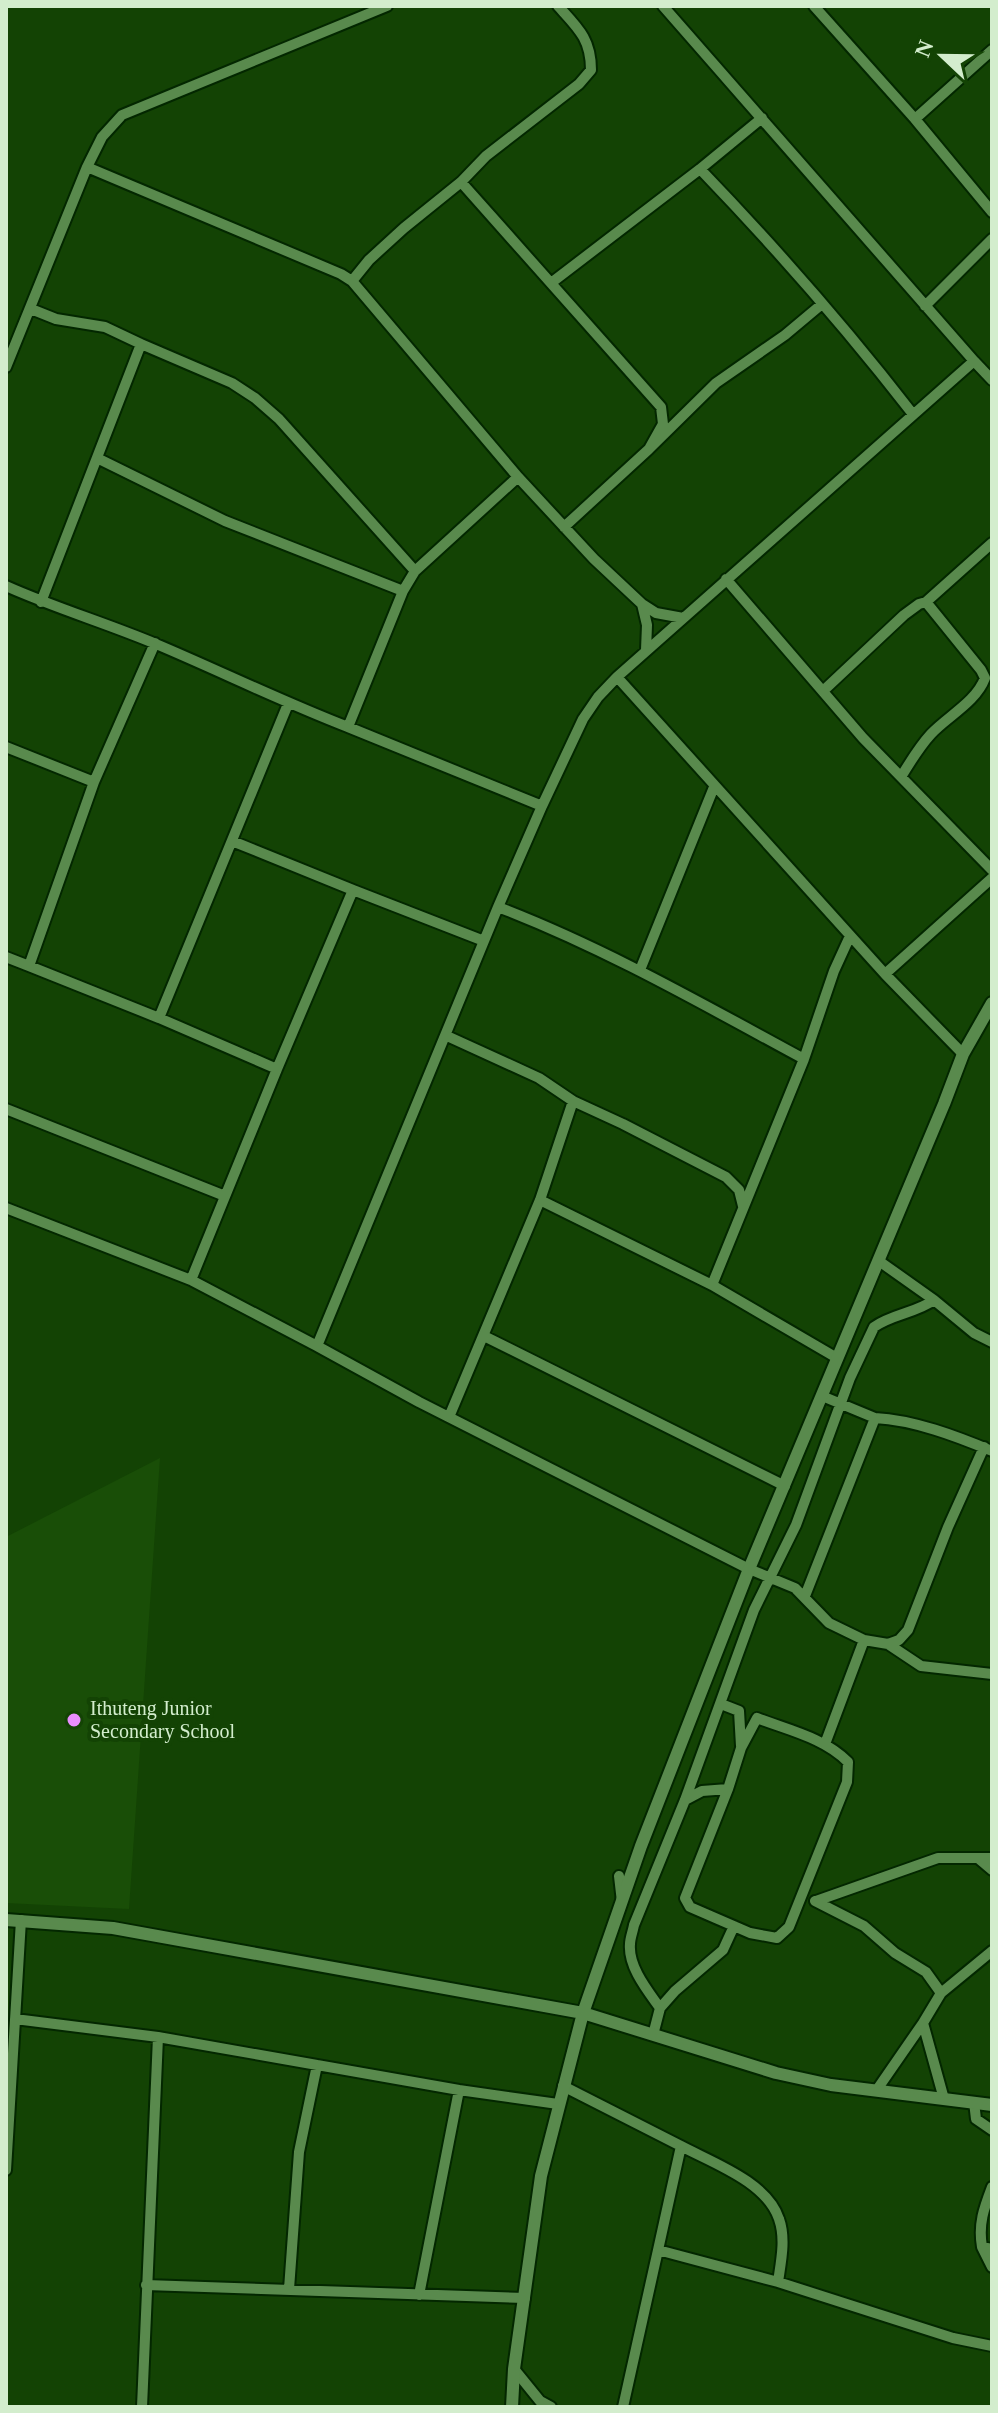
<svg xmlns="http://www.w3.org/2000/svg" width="998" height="2413" viewBox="0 0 998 2413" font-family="'Times New Roman',serif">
  <rect width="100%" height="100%" fill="#134304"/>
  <path fill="#194e07" d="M160 1458 129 1909 6 1903V1537Z"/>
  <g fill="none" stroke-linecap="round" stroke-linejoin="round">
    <defs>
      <path id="minor" d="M663 6 974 361
        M814 6 915 119
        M992 50 915 119 992 212
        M87 167 341 274 352 281 518 477 594 559 642 604 647 625 646 650
        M700 169C775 247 846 328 912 413
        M461 182 661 407 663 424 649 449
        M352 281 369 260 404 228 461 182 486 156 579 84 591 70C591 39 578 28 558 6
        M551 283 700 169 762 118
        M925 306 992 239
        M31 309 56 319 105 327 141 344
        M6 367 87 167 102 137 122 115 387 6
        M97 458 225 521 403 591
        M518 477 415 571 403 591 348 727 542 806
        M564 527 649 449 716 383 785 335 822 304
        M726 579 863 738 992 870
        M6 586C55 608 106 623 156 644 220 671 283 702 348 727
        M41 602 141 344 232 383 255 398 279 419 415 571
        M926 602 992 543
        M642 604 656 613 683 618
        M155 643 94 782 29 966 159 1018
        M617 677 598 697 583 719 542 806 498 907 317 1346 419 1402 749 1569 795 1588 829 1623 864 1640 888 1644 899 1640 908 1630 948 1527 984 1447
        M823 691 904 615 919 604 926 602 981 670 985 678C976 702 948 716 931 734 919 747 910 762 901 777
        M6 747 94 782
        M232 841 353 890 277 1069
        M353 890 484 941
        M498 907C605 948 704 1005 804 1059
        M6 957 29 966
        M640 970 714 787
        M885 974 992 878
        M447 1036 539 1078 573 1101 540 1200 449 1417
        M963 1054 885 974 617 677 974 361 992 380
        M573 1101 623 1124 726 1177 739 1190 743 1206
        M6 1109 225 1196
        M540 1200 712 1285
        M6 1208 191 1280 317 1346
        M879 1261 934 1300 974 1333 992 1342
        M191 1280 277 1069 159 1018 288 704
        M484 1336 785 1486
        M837 1358 712 1285 804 1059 834 971 850 936
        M875 1418C914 1420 956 1436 992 1451
        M805 1596 875 1418 822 1396
        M888 1644 921 1666 992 1674
        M721 1704 739 1711 741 1746
        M757 1718C788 1730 825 1738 848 1762L847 1782 789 1927 777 1938 750 1933 690 1907 685 1898 728 1789 741 1748Z
        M825 1744 864 1640
        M685 1800 702 1791 728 1789
        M979 1859 992 1870
        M619 1876 622 1902
        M815 1901 864 1926 895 1953 926 1972 941 1993
        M816 1901 938 1858H992
        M660 2008C648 1991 628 1967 630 1944 630 1938 633 1931 634 1925L685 1800 754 1610 796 1525 850 1378 874 1327C892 1314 916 1313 934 1300
        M15 2019 158 2037 459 2090 558 2104
        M653 2035 660 2008 675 1991 723 1950 734 1926
        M563 2086 681 2146 658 2250 778 2282 953 2338 992 2346
        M876 2091 923 2023
        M944 2099 923 2023 941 1993 992 1951
        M974 2102 976 2119 992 2130
        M681 2146C713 2163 767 2182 779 2219 786 2239 781 2261 778 2282
        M6 2170 21 1920
        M992 2187C984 2208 978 2224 982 2247L992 2249
        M982 2247 992 2267
        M146 2285 525 2298
        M289 2289 299 2152 317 2065
        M419 2295 459 2090
        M514 2369 540 2401 551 2407
        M142 2407 158 2037
        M623 2407 658 2250"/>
      <path id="tertiary" d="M6 1920 113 1928 583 2013 776 2073 831 2085 992 2105
        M512 2407 514 2369 541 2176 583 2013 641 1846 749 1569 944 1104 963 1054 992 1003"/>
    </defs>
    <use href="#minor" stroke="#032700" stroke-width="14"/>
    <use href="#tertiary" stroke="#032700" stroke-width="16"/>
    <use href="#minor" stroke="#598a4d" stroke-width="10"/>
    <use href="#tertiary" stroke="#598a4d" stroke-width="12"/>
  </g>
  <circle fill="#e98efe" stroke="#134304" stroke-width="3" cx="74" cy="1720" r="8"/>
  <g text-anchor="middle" stroke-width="8" stroke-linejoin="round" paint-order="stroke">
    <g font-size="20" fill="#d3edcd" stroke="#134304" text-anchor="start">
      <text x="90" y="1715">Ithuteng Junior<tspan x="90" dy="23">Secondary School</tspan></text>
    </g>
  </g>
  <rect width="998" height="2413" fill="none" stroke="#d3edcd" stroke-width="16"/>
  <g transform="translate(942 56) rotate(292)" stroke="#134304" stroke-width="6" paint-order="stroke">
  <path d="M0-6L14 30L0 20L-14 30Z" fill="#d3edcd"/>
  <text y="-12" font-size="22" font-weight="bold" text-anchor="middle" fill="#d3edcd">N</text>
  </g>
</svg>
